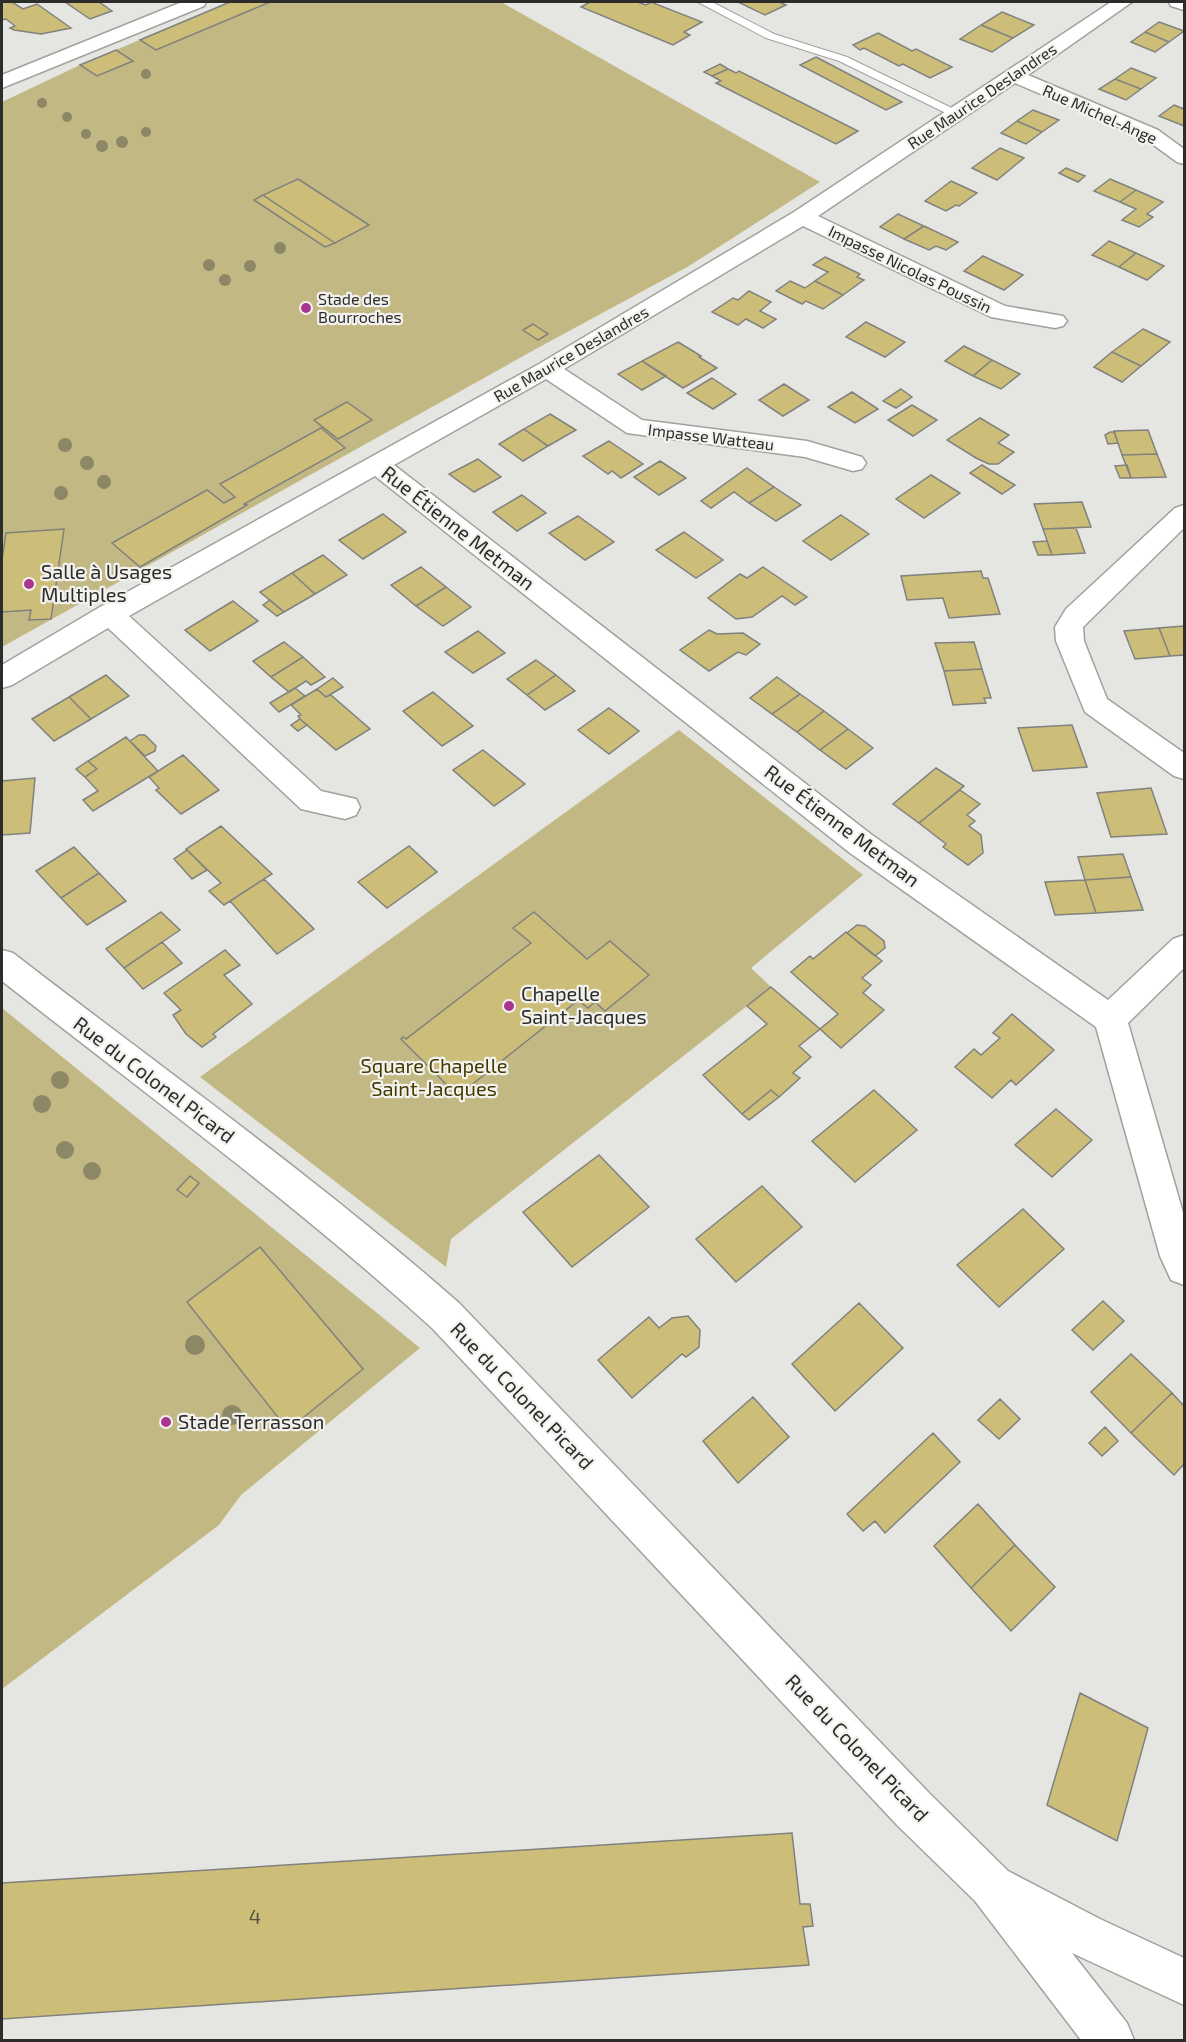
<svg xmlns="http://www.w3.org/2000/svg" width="1186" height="2042" viewBox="0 0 1186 2042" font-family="'Exo 2',sans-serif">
  <rect width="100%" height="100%" fill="#e5e5e1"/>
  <path fill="#c2b884" d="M230 2H501L820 182 689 266 534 350 2 647V102L80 65Z
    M679 730 863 875 751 968 771 987 451 1239 446 1267 200 1077Z
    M2 1008 420 1348 241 1495 219 1525 2 1689Z"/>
  <path fill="#ccbe79" stroke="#81817e" stroke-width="1.5" d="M2 2H12L23 9 37 4 71 28 41 34 14 30 10 28 15 26 6 19 2 20Z
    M65 2H99L112 11 90 19Z
    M230 2H270L156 50 140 40Z
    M590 2H637L646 5 651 2 702 22 684 32 690 35 673 45 581 7Z
    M738 2H779L786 5 765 15Z
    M1002 12 1034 25 1013 38 981 25Z
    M1159 22 1184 31 1169 42 1145 32Z
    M981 25 1013 38 992 52 960 39Z
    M1145 32 1169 42 1155 52 1131 42Z
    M878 33 912 51 916 49 952 67 930 78 903 64 899 66 864 48 860 50 853 45Z
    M116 50 133 61 97 76 80 65Z
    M816 57 902 102 886 110 800 65Z
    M720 64 728 69 712 76 704 72Z
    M1131 68 1156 78 1141 89 1115 79Z
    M728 69 736 73 739 71 858 131 836 144 716 83 721 81 712 76Z
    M1115 79 1141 89 1126 100 1099 89Z
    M1174 105 1184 109V126L1159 116Z
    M1033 110 1059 120 1042 132 1017 121Z
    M1017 121 1042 132 1026 144 1001 133Z
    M1000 148 1024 158 997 180 972 168Z
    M1066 168 1085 176 1078 182 1059 173Z
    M298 179 369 225 335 243 263 195Z
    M1110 179 1136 190 1120 202 1094 191Z
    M951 181 977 193 959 206 956 205 946 211 925 201Z
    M1136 190 1163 202 1147 214 1153 217 1139 227 1122 220 1136 209 1120 202Z
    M263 195 335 243 325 247 254 200Z
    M898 214 924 226 904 239 880 227Z
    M924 226 958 242 946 250 936 246 929 250 904 239Z
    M1109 241 1136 253 1119 267 1092 255Z
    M1136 253 1164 266 1147 280 1119 267Z
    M983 256 1023 275 1004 290 964 271Z
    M825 257 860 274 857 277 864 280 843 295 815 281 828 272 813 265Z
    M790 281 805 288 815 281 843 295 823 309 806 301 802 304 776 291Z
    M749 291 771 302 760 311 776 319 763 328 746 319 738 325 712 312 733 298 738 300Z
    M866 322 905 342 885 357 846 337Z
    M533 324 548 334 538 340 523 330Z
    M1143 329 1170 342 1141 366 1112 352Z
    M678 342 701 356 699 357 717 368 683 388 642 361Z
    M964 346 992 360 973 376 945 361Z
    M1112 352 1141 366 1122 382 1094 367Z
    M992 360 1020 374 1001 389 973 376Z
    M642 361 666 376 642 390 618 374Z
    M712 378 736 394 713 409 687 393Z
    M784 384 809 400 783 416 759 400Z
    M901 389 912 397 896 408 883 401Z
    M852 392 878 409 855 423 828 407Z
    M347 402 372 420 338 439 314 420Z
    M912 405 937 420 913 436 888 420Z
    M550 414 576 430 548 446 524 429Z
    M980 418 1009 435 998 443 1014 452 998 464H989L976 458 947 440Z
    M321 428 345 448 244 504 247 505 140 567 112 543 207 490 224 503 235 497 220 484Z
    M524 429 548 446 523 461 499 444Z
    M1148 430 1157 454 1122 455 1114 431Z
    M1110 432H1114L1118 443 1108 444 1105 435Z
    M609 441 643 464 621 478 612 471 608 474 583 456Z
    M1157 454 1166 477 1131 478 1122 455Z
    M478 459 501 477 474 492 449 474Z
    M660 461 686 478 659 495 634 477Z
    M982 465 1015 485 1002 494 970 473Z
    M1127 465 1131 478H1120L1115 466Z
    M747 468 774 487 749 503 734 492 711 508 701 501Z
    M931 475 960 493 924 518 896 499Z
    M774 487 801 505 776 521 749 503Z
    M522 495 546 513 517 531 493 512Z
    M1082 502 1091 527 1043 529 1034 504Z
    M383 514 406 532 363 559 339 540Z
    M841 515 869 534 831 560 803 541Z
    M578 516 614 542 585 560 549 533Z
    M1076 528 1085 553 1052 555 1043 529Z
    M64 529 51 619 29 620 31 610 2 612V560L6 533Z
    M684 532 723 560 696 578 656 550Z
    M1047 541 1052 555H1038L1033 542Z
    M323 555 347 575 315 594 292 573Z
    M421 567 446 587 416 606 391 585Z
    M763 567 807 597 795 605 782 596 752 617 736 619 708 598 740 574 747 578Z
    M981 571 983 578H988L1000 614 949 618 943 598 907 600 901 576Z
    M292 573 315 594 284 612 260 592Z
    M446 587 471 607 443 626 416 606Z
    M270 600 284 612 277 616 263 605Z
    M233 601 258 621 210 651 185 630Z
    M1184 626V655L1170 656 1159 628Z
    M1159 628 1170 656 1135 659 1124 631Z
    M709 630 717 634 743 633 760 644 746 655 738 652 709 671 680 650Z
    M478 631 505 653 473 673 445 652Z
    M284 642 303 657 271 677 253 661Z
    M974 642 982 669 944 671 935 643Z
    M303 657 325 677 311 685 306 681 289 692 271 677Z
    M536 660 556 675 527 695 507 679Z
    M982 669 991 698H984L986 703 953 705 944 671Z
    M106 675 129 696 91 719 69 697Z
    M556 675 575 691 545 710 527 695Z
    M777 677 800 694 772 714 750 698Z
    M333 678 343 687 326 697 317 689Z
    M295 688 305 696 279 712 270 703Z
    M317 689 326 697 331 695 370 729 336 750 300 719 298 716 301 715 291 705Z
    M433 692 473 726 442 746 403 711Z
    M800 694 824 711 797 732 772 714Z
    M69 697 91 719 54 741 32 719Z
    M609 708 639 731 609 754 578 730Z
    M824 711 848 729 820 750 797 732Z
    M300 719 307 725 298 731 291 725Z
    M1072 725 1087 767 1033 771 1018 728Z
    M848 729 873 748 846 769 820 750Z
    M139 735H145L156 746 155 751 145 756 130 741Z
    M126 737 158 771 93 811 83 800 98 791 85 777 97 769 88 761Z
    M483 750 525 784 494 806 453 770Z
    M183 755 219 790 181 814 156 790 159 788 149 777Z
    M88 761 97 769 85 777 76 769Z
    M936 768 964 786 919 823 893 804Z
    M35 778 30 833 2 835V781Z
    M1151 788 1167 834 1111 837 1097 793Z
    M960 790 980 804 967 815 975 821 969 826 981 835 983 853 968 865 943 847 946 844 919 823Z
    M221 826 272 874 224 905 209 891 221 883 186 849Z
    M409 846 437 872 387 908 358 882Z
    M74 847 99 873 61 898 36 871Z
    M187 850 207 870 192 879 174 859Z
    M1123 854 1131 877 1085 880 1078 857Z
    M99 873 126 901 87 925 61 898Z
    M1131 877 1143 910 1096 913 1085 880Z
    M264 879 314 929 277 954 230 901Z
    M1085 880 1096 913 1055 915 1045 882Z
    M161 912 180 930 124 968 106 949Z
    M534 912 587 959 610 941 649 975 605 1011 586 994 460 1094 462 1096 460 1098 401 1039 403 1037 406 1039 531 943 513 928Z
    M857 925 865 926 884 941 885 948 875 956 847 933Z
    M846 932 882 961 862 978 871 985 863 993 884 1010 841 1048 820 1029 838 1014 791 972 810 956 813 959Z
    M162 942 182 963 143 989 124 968Z
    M225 950 240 965 224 975 252 1004 213 1034 216 1037 202 1047 186 1034 173 1015 181 1010 164 993Z
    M771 987 820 1029 799 1046 811 1057 793 1073 800 1078 779 1097 771 1090 742 1114 703 1075 767 1024 747 1006Z
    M586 994 595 1002 588 1008 578 1000Z
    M1012 1014 1054 1050 1016 1085 1011 1080 992 1098 955 1067 974 1049 981 1055 1000 1038 993 1033Z
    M771 1090 779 1097 749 1120 742 1114Z
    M874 1090 917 1130 855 1182 812 1141Z
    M1056 1109 1092 1140 1052 1177 1015 1145Z
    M599 1155 649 1207 572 1267 523 1212Z
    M190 1176 199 1183 187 1197 177 1190Z
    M762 1186 802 1227 736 1282 696 1239Z
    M1023 1209 1064 1249 999 1307 957 1265Z
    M260 1247 363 1369 288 1430 187 1302Z
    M1103 1301 1124 1321 1093 1350 1072 1330Z
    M859 1303 903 1348 835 1411 792 1364Z
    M688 1316 700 1330 699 1347 686 1357 682 1354 632 1398 598 1360 649 1317 659 1328 672 1318Z
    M1131 1354 1172 1393 1131 1433 1091 1392Z
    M1172 1393 1184 1406V1464L1174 1475 1131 1433Z
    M753 1397 789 1437 738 1483 703 1441Z
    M1000 1399 1020 1419 999 1439 978 1420Z
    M1105 1427 1118 1441 1102 1456 1089 1443Z
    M933 1433 960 1462 885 1533 875 1521 863 1531 847 1514Z
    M978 1504 1015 1545 971 1588 934 1546Z
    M1015 1545 1055 1587 1011 1631 971 1588Z
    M1080 1693 1148 1728 1117 1841 1047 1805Z
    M792 1833 800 1904H810L813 1926 803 1927 809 1965 2 2019V1883Z"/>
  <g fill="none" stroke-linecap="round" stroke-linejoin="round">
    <defs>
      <path id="lane" d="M698 2H712L774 34 847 57 962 113 956 117 952 116 839 61 766 38Z"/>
      <path id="street" d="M182 2H206L204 6 2 88V75Z
        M1111 2H1132L1028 75 1158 130 1184 149V164L1177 162 1144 138 1015 83 818 216 1005 306 1063 316 1067 321 1063 326 1055 328 991 317 803 226 564 369 642 420 807 441 862 457 866 463 862 469 853 471 805 457 627 433 546 379 394 465 872 835 1108 1000 1173 939 1184 935V968L1128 1023 1184 1216V1285L1171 1280 1160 1256 1096 1027 850 853 375 476 129 616 321 791 356 799 360 807 356 815 345 819 301 809 108 628 12 685 2 688V665L100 607 539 364 794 212Z
        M1169 2H1184V10L1171 6Z
        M1184 505V528L1083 627 1084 641 1107 699 1184 753V779L1174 776 1085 712 1056 641 1055 627 1066 609 1175 508Z
        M2 950 13 953C163 1069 317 1178 459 1303L929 1793 1008 1871 1100 1919 1184 1958V2005L1072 1953 1127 2023 1134 2040H1081L975 1901 897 1825 433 1329C296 1204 147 1095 2 981Z"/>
    </defs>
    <use href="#lane" stroke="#a1a19e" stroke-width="2"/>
    <use href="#street" stroke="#a1a19e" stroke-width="3"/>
    <use href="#lane" fill="#fff" fill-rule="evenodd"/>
    <use href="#street" fill="#fff" fill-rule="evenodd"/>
  </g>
  <g fill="#8c8765">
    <circle cx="146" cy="74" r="5"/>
    <circle cx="42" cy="103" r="5"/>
    <circle cx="67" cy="117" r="5"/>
    <circle cx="146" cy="132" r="5"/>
    <circle cx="86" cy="134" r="5"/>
    <circle cx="122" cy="142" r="6"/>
    <circle cx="102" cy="146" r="6"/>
    <circle cx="280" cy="248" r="6"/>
    <circle cx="209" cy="265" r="6"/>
    <circle cx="250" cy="266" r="6"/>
    <circle cx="225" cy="280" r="6"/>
    <circle cx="65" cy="445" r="7"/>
    <circle cx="87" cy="463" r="7"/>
    <circle cx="104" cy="482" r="7"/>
    <circle cx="61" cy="493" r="7"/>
    <circle cx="60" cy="1080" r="9"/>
    <circle cx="42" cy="1104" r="9"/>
    <circle cx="65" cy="1150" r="9"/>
    <circle cx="92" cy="1171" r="9"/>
    <circle cx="195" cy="1345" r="10"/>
    <circle cx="232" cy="1415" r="10"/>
  </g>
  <g fill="#a83590" stroke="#f3f2ef" stroke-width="2">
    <circle cx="306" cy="308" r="6"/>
    <circle cx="29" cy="584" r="6"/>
    <circle cx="509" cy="1006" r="6"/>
    <circle cx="166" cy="1422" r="6"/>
  </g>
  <g text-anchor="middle" stroke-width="4.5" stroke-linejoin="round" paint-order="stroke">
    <g font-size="16" fill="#2c2c2a" stroke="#f3f2ef">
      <text transform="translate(982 96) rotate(-34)" y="6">Rue Maurice Deslandres</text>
      <text transform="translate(1100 114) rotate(24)" y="6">Rue Michel-Ange</text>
      <text transform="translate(910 269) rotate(26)" y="6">Impasse Nicolas Poussin</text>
      <text transform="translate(571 354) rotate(-30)" y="6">Rue Maurice Deslandres</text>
      <text transform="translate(711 437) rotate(7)" y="6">Impasse Watteau</text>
    </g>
    <g font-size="16" fill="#2c2c2a" stroke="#f3f2ef" text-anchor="start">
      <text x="318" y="305">Stade des<tspan x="318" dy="18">Bourroches</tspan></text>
    </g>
    <g font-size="20" fill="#2c2c2a" stroke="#f3f2ef">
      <text transform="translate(458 528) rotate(38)" y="7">Rue Étienne Metman</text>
      <text transform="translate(842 826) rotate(37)" y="7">Rue Étienne Metman</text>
      <text transform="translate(154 1080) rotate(37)" y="7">Rue du Colonel Picard</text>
      <text transform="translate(522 1396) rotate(46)" y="7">Rue du Colonel Picard</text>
      <text transform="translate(857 1748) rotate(46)" y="7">Rue du Colonel Picard</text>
    </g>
    <g font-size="20" fill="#2c2c2a" stroke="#f3f2ef" text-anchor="start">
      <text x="41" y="579">Salle à Usages<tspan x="41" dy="23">Multiples</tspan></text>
      <text x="521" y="1001">Chapelle<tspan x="521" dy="23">Saint-Jacques</tspan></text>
      <text x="178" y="1429">Stade Terrasson</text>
    </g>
    <g font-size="20" fill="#443a00" stroke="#f3f2ef">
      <text x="434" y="1073">Square Chapelle<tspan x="434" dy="23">Saint-Jacques</tspan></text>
    </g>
    <g font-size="20" fill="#54503e">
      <text x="255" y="1924">4</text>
    </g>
  </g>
  <rect width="1186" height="2042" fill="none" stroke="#2c2c2a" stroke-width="6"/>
</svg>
